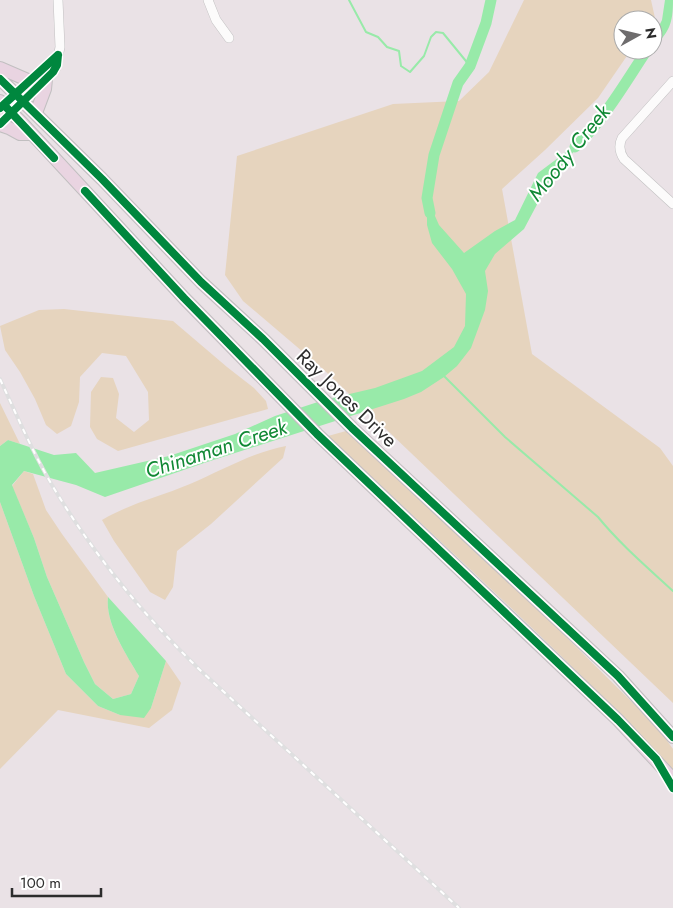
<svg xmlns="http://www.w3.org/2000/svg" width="673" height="908" viewBox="0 0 673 908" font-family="Jost,sans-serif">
  <rect width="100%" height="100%" fill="#eae2e6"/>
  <path fill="#e6d4be" d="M524 0H651L655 18 653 20H623V50H631L598 98 545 150 502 189 532 354 660 448 673 466V703L323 369 243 301 225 275 237 156 393 104 459 101 489 72Z
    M64 309 173 321 227 367 254 388 266 401 268 409 118 451 97 439 90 427 91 392 101 377 113 378 119 394 116 418 134 432 149 420 148 392 126 356 102 353 80 377 79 402 71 426 57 434 46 425 35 399 20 372 5 350 0 326 39 310Z
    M0 403 20 444 8 440 0 446Z
    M346 431 557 628 635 705 665 738 673 749V770C564 653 444 546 328 436Z
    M286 446 283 458 211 524 177 551 173 587 165 600 150 592 114 541 102 520C131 503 159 497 190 484 221 471 253 452 286 446Z
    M24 471 33 474 46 510 62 534 108 597C105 624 126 654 139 676L131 694 113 699 95 684 84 662 47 577 34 538 12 486Z
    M0 502 34 596 66 674 98 706 120 715 151 708 166 661 181 683 172 710 149 728 58 710 0 769Z"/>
  <path fill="#98eaa9" d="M665 0H673C673 25 669 31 653 49V38L662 20Z
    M586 137 550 180 524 229 495 254 485 271 488 291 485 310 471 348 457 366 444 377 421 392 404 399 204 463 105 497 76 485 24 471 12 485 34 538 47 577 84 662 95 684 113 699 131 694 139 676C126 654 105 623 108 597L166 661 151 708 144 718 120 715 98 706 66 674 34 596 0 502V446L8 440 54 455 76 453 95 473 169 456 235 434 275 416 324 400 375 388 422 371 454 347 465 326 466 294 452 269 432 243 427 225V198L439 225 464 253 495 231 515 220 538 173Z"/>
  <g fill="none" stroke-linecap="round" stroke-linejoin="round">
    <path stroke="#98eaa9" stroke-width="2" d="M349 0 366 32 378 37 387 47 399 51 401 66 410 72 424 56 431 37 436 32 443 33 470 66
      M443 375 505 437 598 517C620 544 647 567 673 591"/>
    <path stroke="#98eaa9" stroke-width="11" d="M575 147C604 120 625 83 647 50
      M430 213 427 198 434 155 458 83 470 66 486 23 491 0"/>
    <defs>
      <path id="minor" d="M208 0 216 20 229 38
        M673 81 622 138C618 146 620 153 624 159L673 204
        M0 108 58 55
        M0 124 56 68 60 47 58 0"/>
      <path id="highway" d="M0 68 30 81
        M0 79 102 179 201 282 263 339 352 428 618 676 673 737
        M0 101 22 123 184 298 317 434 618 720 673 779
        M36 113 45 89 46 79
        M0 125 9 128 20 134H32"/>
    </defs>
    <use href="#minor" stroke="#c2c1c2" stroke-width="10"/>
    <use href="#highway" stroke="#c1bfc0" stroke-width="14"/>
    <use href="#minor" stroke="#fcfbfb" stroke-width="9"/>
    <use href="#highway" stroke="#e9d4e1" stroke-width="12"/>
    <defs>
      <path id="rail" d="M0 379C18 418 35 458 58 495 98 560 146 618 201 671L459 908"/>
    </defs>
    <use href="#rail" stroke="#dfdfe0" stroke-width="4"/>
    <use href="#rail" stroke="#fff" stroke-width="2" stroke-dasharray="5.5" stroke-linecap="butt"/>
    <defs>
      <path id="cycleway" d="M0 79 102 179 201 282 263 339 352 428 618 676 673 737
        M6 107 54 158
        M0 108 58 55
        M0 124 53 72 57 65 58 55
        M85 191 184 298 317 434 618 720 656 759 673 788"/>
    </defs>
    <use href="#cycleway" stroke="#fff" stroke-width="11"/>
    <use href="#cycleway" stroke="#00873e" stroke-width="8"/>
  </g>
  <g text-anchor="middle" stroke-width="4" stroke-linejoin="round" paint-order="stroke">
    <g font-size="20" fill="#2c2c2c" stroke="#fff">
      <text transform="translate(347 398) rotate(44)" y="7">Ray Jones Drive</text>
    </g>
    <g font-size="21" font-style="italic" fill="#108834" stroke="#fff">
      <text transform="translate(569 153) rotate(-51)" y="7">Moody Creek</text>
      <text transform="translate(216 449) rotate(-18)" y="7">Chinaman Creek</text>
    </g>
  </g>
  <g transform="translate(638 35) rotate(82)"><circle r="24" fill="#ffffff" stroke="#ababab"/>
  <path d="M0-4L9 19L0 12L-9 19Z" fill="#6e6c6d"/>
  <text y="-8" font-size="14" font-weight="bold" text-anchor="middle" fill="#2c2c2c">N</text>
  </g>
  <path d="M12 888v8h89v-8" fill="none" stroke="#2c2c2c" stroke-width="2.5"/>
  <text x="20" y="888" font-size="15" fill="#2c2c2c" stroke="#ffffff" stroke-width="4" paint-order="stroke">100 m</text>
</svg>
